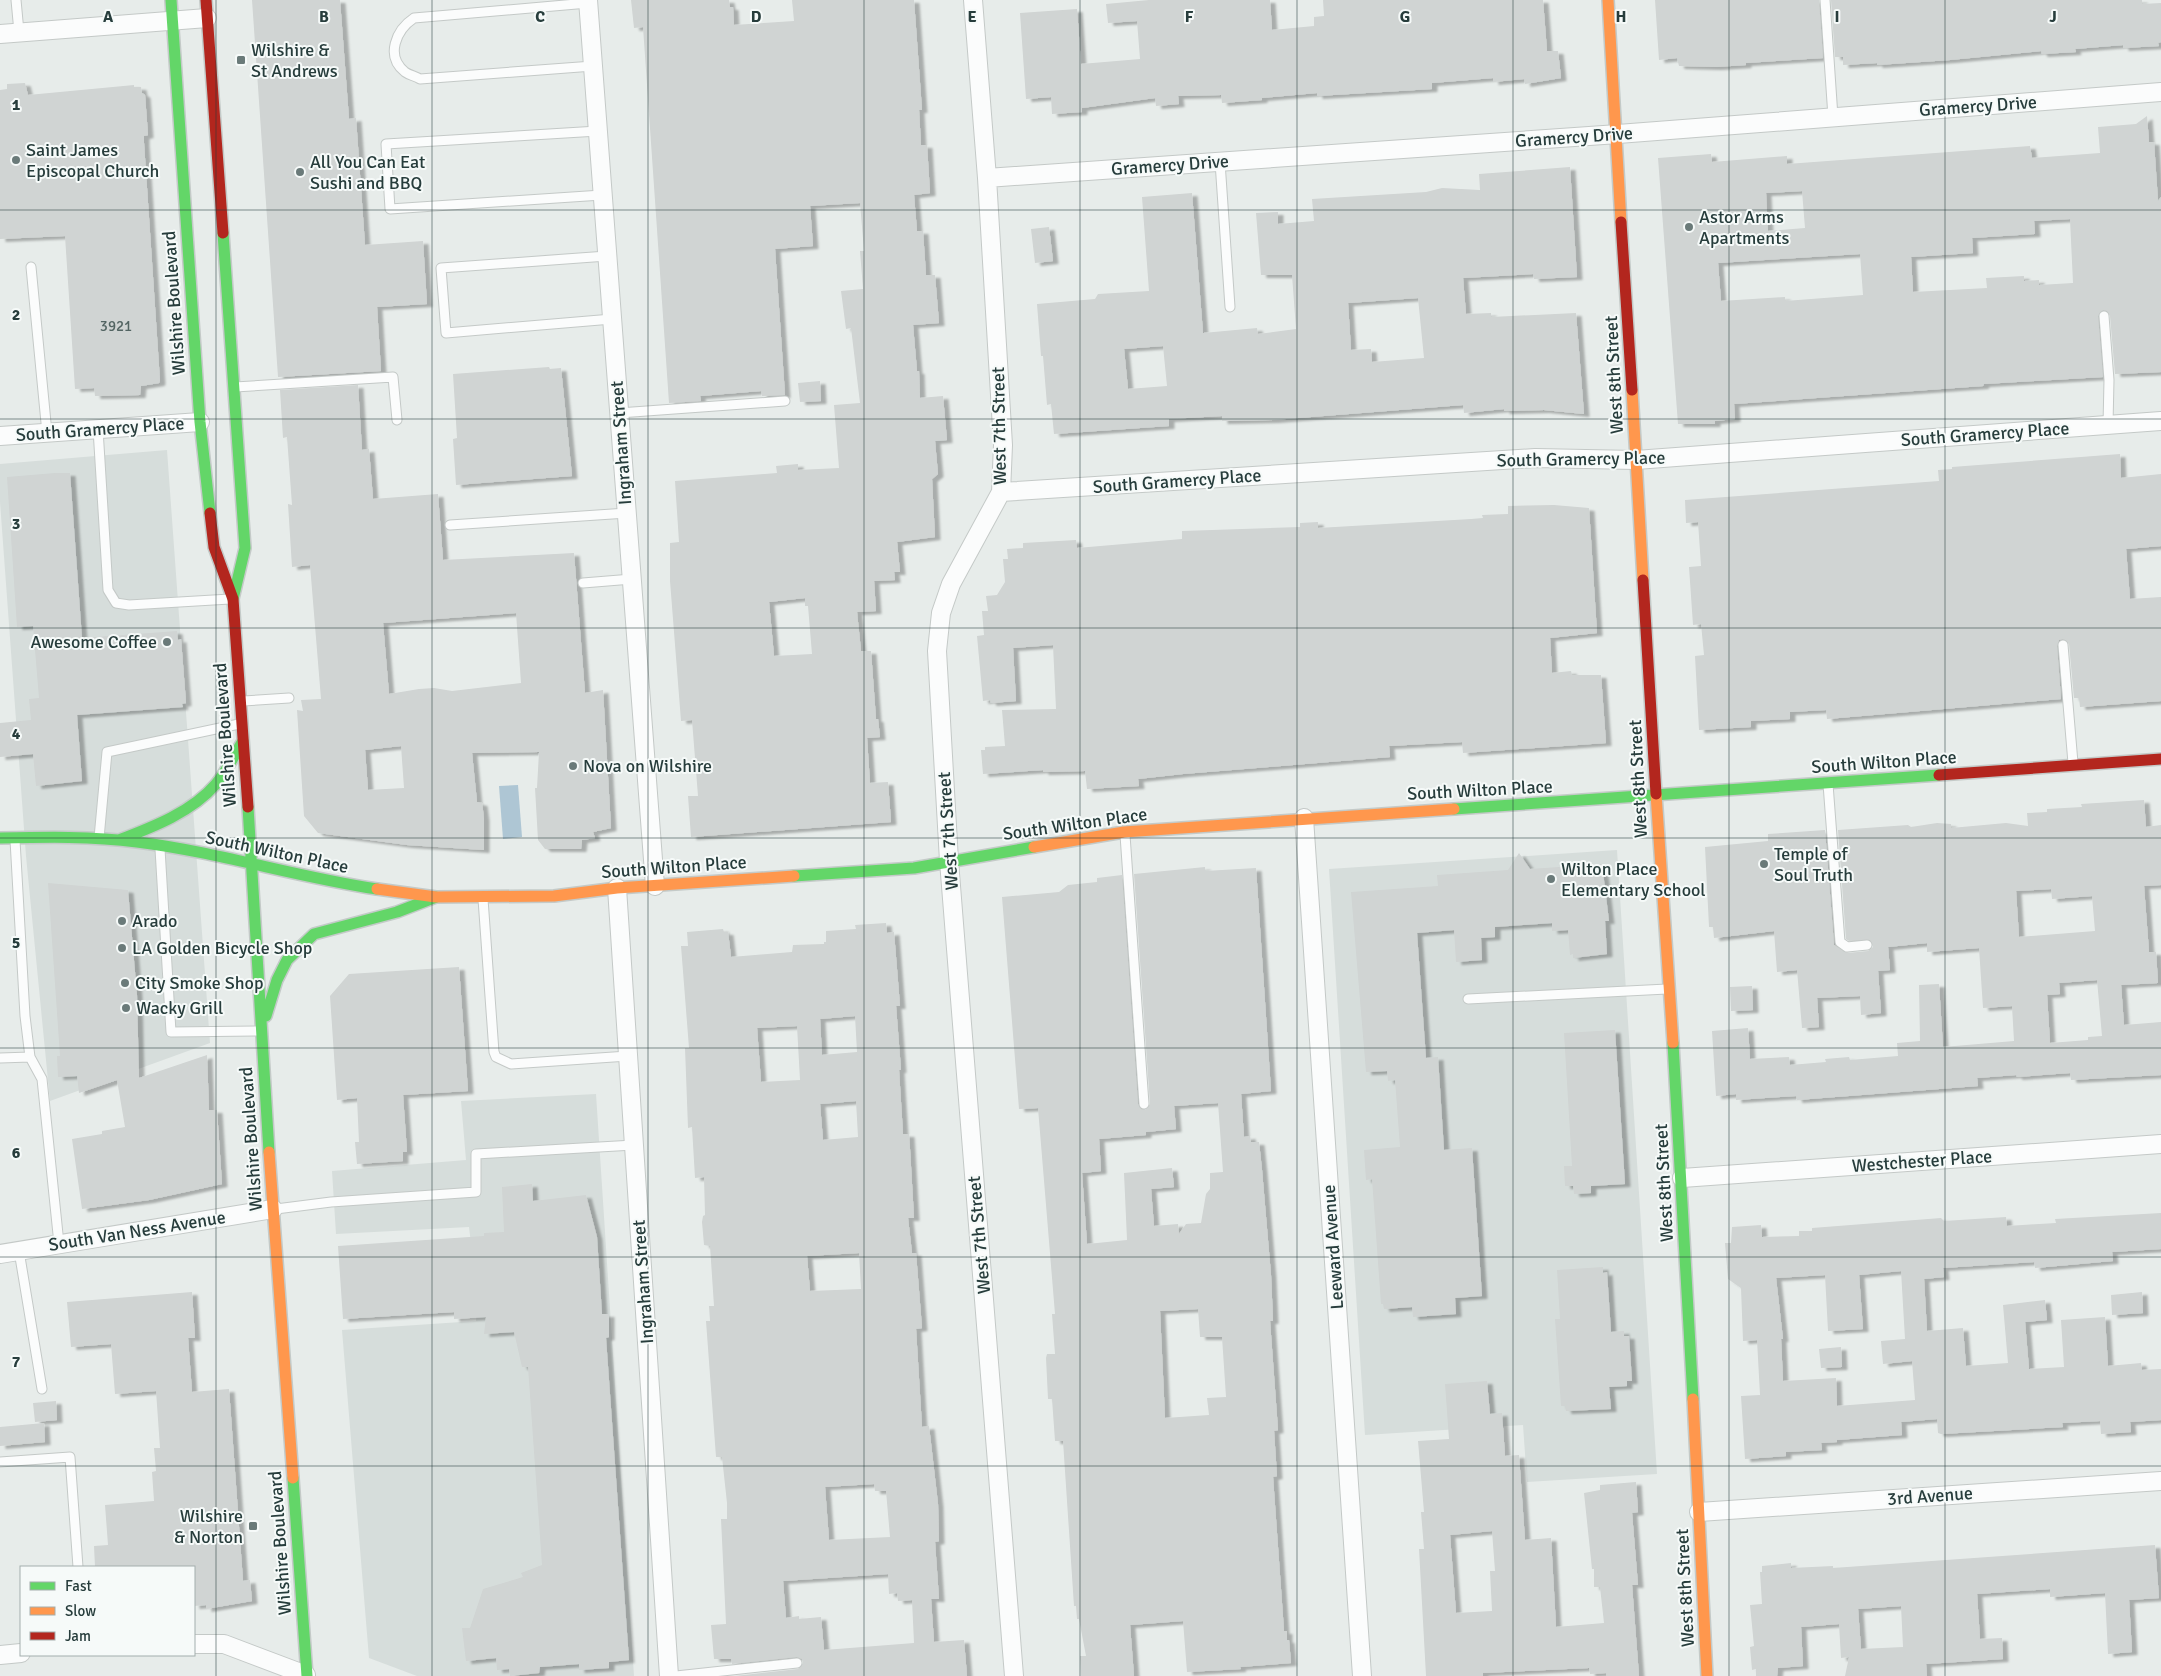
<svg xmlns="http://www.w3.org/2000/svg" width="2161" height="1676" viewBox="0 0 2161 1676" font-family="Signika,sans-serif">
  <defs>
    <filter id="shadow"><feDropShadow dx="5.5" dy="3" stdDeviation="1" flood-color="#0004"/></filter>
  </defs>
  <rect width="100%" height="100%" fill="#e7ecea"/>
  <path fill="#d6dddb" d="M167 450 210 1043 50 1101 26 856 0 502V464Z
    M1617 850 1657 1474 1527 1482 1523 1425 1365 1435 1329 869Z
    M596 1094 634 1676H417L369 1658 342 1330 476 1321 478 1302 469 1227 336 1234 332 1171 466 1160 461 1101Z"/>
  <path fill="#aec6d4" d="M518 785 522 837 503 839 499 786Z"/>
  <path fill="#d0d4d3" fill-rule="evenodd" filter="url(#shadow)" d="M252 0H340L349 119 356 118 365 245 423 241 427 304 377 307 381 371 278 377Z
    M631 0H729L730 7H733L734 25 794 21 792 0H914L922 110H919L921 145H927L930 193 914 195 917 231H923L926 275H935L939 323 913 325 917 371H919L920 398 943 396 947 440 935 441 938 474 932 479 935 537 897 542 900 572H894L895 580 874 581 876 611 857 612 861 651H871L876 719H878L880 737 867 738 870 783 888 782 891 822 691 837 688 796H698L692 720 681 721 670 581V543L679 542 675 481 777 473 776 466 798 464V470L839 468 834 405 860 403 851 328 846 329 841 291 863 289 860 251H864L860 203 810 206 813 246 775 249 785 395 762 396 761 391 700 396 701 401 669 403 643 27 634 28ZM805 598V606H808L812 654 774 656 769 602Z
    M1149 0H1270L1272 30 1314 26V17L1324 16 1323 0H1543L1547 51H1558L1561 78 1525 84 1524 79 1493 82V78L1432 83V89L1317 96V93L1262 98V100L1222 103 1221 95 1178 96 1179 104 1156 106 1155 98 1082 108V112L1052 114 1051 97 1026 99 1020 13 1077 9 1081 64 1140 59 1137 21 1108 23 1106 4Z
    M1655 0H1819L1823 58 1746 63V65L1716 67 1679 66 1677 58 1659 60Z
    M1831 0H2142V4L2161 3V42L2158 43 2159 46 2123 48V45L2075 49 2076 52 2042 54 2041 51 1950 60 1877 65V63L1843 65V57H1835Z
    M25 83 28 95 134 85V87H141L142 93 145 95 148 135 144 136V143L160 381 159 383 141 386 140 395 95 396 94 388 75 389 65 236 0 239V90L7 89V84Z
    M2147 116 2149 142H2154L2158 201 2161 197V372L2115 374 2110 316 2107 311 2103 310 2098 316 2103 377 1984 384 1983 386 1734 404 1735 419 1715 421V424H1678L1658 158 1711 154 1712 162 1787 156V164L2030 146 2032 158 2100 153 2098 127 2136 124ZM1802 191 1805 228 1768 231 1766 193ZM2070 219 2073 283 2039 285V280L2024 281V276L1986 278 1987 288 1913 292 1911 257 1973 253 1972 238 2035 234 2034 221ZM1860 254 1863 295 1785 301V297L1721 301 1718 263Z
    M1570 167 1577 277 1534 279 1533 274 1463 278 1466 314 1491 313V317L1576 313 1584 414 1544 410 1504 411V409L1464 413 1463 405 1273 420 1222 421V416L1169 419V426L1054 434 1051 404 1047 405 1043 356H1041L1037 304 1095 299 1098 294 1149 291 1142 197 1192 193 1203 333 1257 328 1258 334 1296 329 1292 275H1261L1256 213 1278 212V224L1314 221 1312 199 1426 192 1442 188 1480 190 1479 174ZM1418 298 1424 358 1372 362 1371 349 1351 350 1348 303ZM1163 346 1167 386 1128 389 1124 349Z
    M1049 227 1053 261 1035 263 1031 229Z
    M549 367 550 369 561 368 572 476 456 485 453 439 457 438 453 374Z
    M820 381 821 401 800 402 798 383Z
    M358 385 362 450 369 449 373 499 438 494 443 560 574 553 585 693 603 690 611 828 593 832 595 838 582 840 581 849H545L538 840 535 788H537L539 752 472 753 477 802 482 803 484 818V850L407 845 318 833 304 816 297 710 303 711 301 700 321 699 310 565 292 567 288 504 292 505 287 437 283 438 280 390ZM516 613 521 683 452 691 434 688 419 689 389 694 383 623ZM401 746 404 788 368 790 365 750Z
    M2120 454 2121 478 2161 474V546L2126 549 2130 599 2161 597V701L2080 707 2079 698H2074L2069 644 2063 639 2059 640 2057 646 2061 699 1827 719 1826 710 1790 712V719L1751 721V727L1699 730 1695 656 1704 655 1701 624 1693 625 1689 567 1701 566 1698 522 1686 523 1685 500 1939 481 1938 470 1952 469V467Z
    M55 473H70L82 638 177 631 178 640 181 639 186 703 182 704 183 707 77 715 82 781 36 786 33 754 0 757V723L31 720 29 699 39 698 33 626 17 627 7 477Z
    M1554 505 1589 508 1597 633 1550 638 1552 673 1571 671 1572 675H1601L1606 743 1463 753 1462 742 1389 746 1390 757 1183 774 1138 779 1139 786 1087 789 1085 771 1043 772V770L983 774 981 750H985V747L1005 746 1002 710 1056 709 1053 645 1013 648 1016 701 991 703 990 700 983 701 977 636 984 635 982 611H988L986 596 997 595 1005 582 1003 559H1008L1007 549 1023 548V543L1076 540 1077 548 1182 539V531L1300 527V523L1318 522V528L1471 519 1483 518 1482 515 1508 514V506Z
    M2144 800 2146 827 2161 825V885L2144 886 2149 952H2156L2158 983 2121 985 2124 1025 2161 1022V1075L2071 1080 2070 1073 2017 1077 2016 1075 1977 1078 1978 1086 1797 1100 1796 1096 1736 1100V1094L1716 1096 1712 1031 1748 1028 1750 1059 1789 1057 1790 1065 1826 1062 1825 1059 1849 1057 1850 1060 1898 1056 1897 1043 1920 1041 1919 985 1939 984 1943 1047 2014 1041 2012 1006 1983 1008 1979 948 1927 952V943L1888 947 1890 970 1878 971 1881 1013 1861 1015 1860 996 1817 998 1819 1027 1802 1028 1797 970 1777 972 1774 931 1714 938 1713 927H1709L1705 847 1768 841V834L1825 830 1834 945 1847 953 1868 951 1873 947 1870 940 1849 941 1846 939 1838 830 1908 825 1911 827 1937 823 1951 824V828L2006 823 2028 826 2027 813 2047 812V809L2082 807 2081 804ZM2051 889 2052 899 2092 896 2095 931 2019 937 2016 891ZM2097 980 2102 1036 2088 1037V1040L2050 1043 2047 995 2060 994 2059 983Z
    M1519 853 1530 869 1602 864 1609 921H1605L1607 954 1573 958V954L1570 955 1568 930 1552 931V923L1495 927V937L1481 938 1482 960 1456 962 1454 930 1417 933 1426 1058 1438 1057 1444 1150 1472 1148 1482 1296 1455 1298 1456 1314 1413 1317 1412 1307 1384 1309 1383 1304H1381L1372 1179 1366 1180 1364 1150 1400 1147 1395 1080 1388 1081 1387 1071 1366 1072 1351 892 1438 886 1437 875 1508 870Z
    M1205 867V871L1256 868 1271 1091 1241 1094 1244 1137 1250 1136 1251 1142H1259L1262 1170 1271 1275 1273 1321H1270L1278 1430 1274 1431 1277 1476 1273 1477 1284 1631H1287V1640H1289L1291 1663 1240 1667 1241 1669 1187 1672 1183 1621 1130 1625 1134 1676H1081L1080 1656H1086L1079 1619H1077L1076 1606H1074L1063 1441H1055L1052 1399H1048L1046 1358 1047 1354H1055L1052 1314H1055L1038 1108 1019 1109 1002 897 1059 892 1068 885 1097 882V878L1122 875 1138 1104 1141 1109 1145 1110 1150 1104 1134 874ZM1218 1103 1223 1172 1210 1173V1189L1206 1194 1201 1223 1186 1224 1179 1234 1178 1224 1154 1226 1151 1189 1174 1187 1172 1168 1124 1173 1127 1240 1087 1244 1082 1173 1101 1171 1099 1139 1146 1135V1132L1176 1129 1174 1106ZM1198 1309 1200 1337H1222L1226 1397 1207 1398 1209 1415 1165 1418 1160 1311Z
    M48 883 128 890 137 995 139 1078 207 1055 209 1110H217L222 1184 149 1200 82 1209 72 1139 102 1134V1131L125 1127 117 1080 79 1093 77 1076 58 1077 57 1056H60Z
    M886 923 887 933 894 932 900 1006H896L901 1070H899L903 1134H909L910 1149 914 1218H908L912 1253H916L922 1328 916 1329 922 1427 929 1426 938 1504 939 1541 935 1542 939 1599H931L934 1642 964 1640 967 1676H735L798 1669 803 1663 802 1659 797 1657 732 1664 731 1659H714L711 1625 726 1624 721 1519H727V1503L722 1457H716L706 1321H710L709 1306H714L710 1246 704 1245 702 1222 703 1216 705 1215 704 1177 695 1178 692 1127 688 1128 685 1048H689L681 946H688L687 932 723 929 724 932H728L731 957 792 952 793 945 824 944V942H826V931L856 929 855 925ZM855 1016 857 1052 822 1055 820 1019ZM797 1026 800 1080 761 1082 757 1028ZM856 1101 858 1137 823 1140 820 1104ZM859 1253 861 1289 810 1291 807 1256ZM874 1484 875 1491H886L890 1537 829 1540 825 1487ZM888 1574 889 1594 897 1593 898 1601 912 1600 914 1643 824 1650 821 1617 799 1619V1616L786 1618 783 1581Z
    M459 967 468 1091 403 1095 407 1152H403V1161L357 1164 355 1142H359L357 1098 337 1100 330 996 349 974Z
    M1752 986 1753 1010 1731 1011 1730 987Z
    M1615 1030 1625 1184 1591 1186V1193L1574 1194 1573 1186H1565L1564 1166H1572L1564 1033Z
    M532 1184 533 1201 586 1195 597 1237 602 1314H609V1337L606 1338 629 1660 609 1662V1668L579 1670V1664L540 1667 539 1673 510 1676 509 1669 497 1670 496 1658 466 1661 462 1628H470L483 1589 523 1577 521 1573 542 1565 528 1367H522L514 1332 484 1334 486 1317 454 1319V1312L343 1319 338 1246 484 1236V1233L504 1232 502 1187Z
    M2161 1213V1249L2112 1252 2113 1261 2035 1268 2034 1262 1943 1268 1944 1277 1924 1279 1927 1331 1963 1328 1966 1366 2008 1363 2003 1305 2045 1300 2047 1320 2025 1322 2029 1369 2064 1367 2061 1320 2105 1317 2108 1366 2141 1363 2142 1370 2161 1369V1420L2130 1422 2131 1432 2101 1434 2100 1421 2062 1423 2063 1427 1941 1434 1938 1433 1937 1419 1901 1422 1902 1435 1837 1440V1442L1821 1443 1822 1450 1786 1452V1456L1745 1459 1741 1396 1760 1395 1757 1340 1743 1341 1741 1288 1728 1279 1725 1243H1731L1732 1227 1761 1225 1762 1237 1799 1236V1231H1812V1228L1941 1218 1944 1221 2006 1217 2007 1226 2056 1223 2055 1219ZM1901 1271 1905 1339 1881 1341 1883 1364 1912 1361 1915 1400 1837 1406 1836 1378 1783 1381 1781 1339H1783L1776 1278 1825 1275 1828 1331 1863 1329 1859 1275Z
    M1603 1267V1273L1607 1272 1611 1332 1624 1331V1336H1629L1632 1381H1627V1386L1609 1387 1611 1409 1566 1411 1565 1406H1561L1555 1319H1560L1557 1270Z
    M192 1292 195 1338H188L192 1392 229 1389 243 1581 250 1580 252 1601 206 1609V1605L194 1606V1567H95L94 1546 108 1545 105 1505 154 1501 152 1472 156 1471 154 1448H160L156 1391 115 1394 111 1344 71 1347 67 1302Z
    M2142 1292 2143 1313 2112 1315 2111 1295Z
    M1841 1347 1842 1367 1821 1368 1819 1349Z
    M1487 1381 1490 1414 1502 1413 1505 1456 1519 1455 1525 1540 1551 1538 1556 1627 1604 1623 1600 1587H1594V1569H1592L1584 1493 1600 1490V1485L1636 1482 1638 1512 1632 1513 1638 1585H1632L1639 1676H1606V1673L1590 1674 1589 1668 1483 1673V1676H1426L1419 1549H1424L1421 1512H1424L1418 1441 1449 1439 1445 1384ZM1492 1531 1495 1571H1490L1492 1611 1456 1613 1450 1535Z
    M56 1401 57 1420 35 1422 33 1403Z
    M44 1423 45 1442 0 1446V1427Z
    M2155 1545 2159 1598 2129 1600 2132 1652 2108 1654 2105 1593 2050 1597V1589L1977 1594 1980 1639 2002 1638 2003 1659 1926 1664 1927 1676H1845L1849 1657 1841 1658 1839 1624 1801 1627 1803 1666 1778 1668 1777 1676H1756V1669L1752 1670 1750 1647 1754 1646 1750 1605 1762 1604 1760 1572H1762V1566L1791 1563V1568L1833 1566V1568ZM1901 1606 1903 1647 1861 1649 1858 1609Z"/>
  <g fill="none" stroke-linecap="round" stroke-linejoin="round">
    <defs>
      <path id="lane" d="M16 0 19 32
        M1825 0 1833 117
        M588 3 414 18C396 30 385 56 405 72 409 75 415 76 420 79L593 66
        M598 131 386 144 390 209 602 195
        M1220 162 1230 307
        M607 256 441 268 446 333 612 319
        M31 267 47 433
        M2104 316 2109 380 2108 425
        M235 387 393 377 397 420
        M619 413 785 401
        M98 429 108 590 116 603 129 605 230 599
        M450 525 627 513
        M583 583 632 579
        M2063 645 2073 763
        M243 701 289 698
        M1828 784 1840 942 1847 947 1867 945
        M1125 835 1144 1104
        M99 838 107 752 239 724
        M15 840 25 1016 30 1057 42 1079 59 1244
        M160 849 171 1032 257 1031
        M483 899 494 1052 496 1057 511 1064 628 1056
        M1468 999 1667 989
        M0 1058 30 1057
        M276 1209 331 1202 476 1192V1154L634 1145
        M19 1251 42 1389
        M0 1462 70 1457 78 1567
        M676 1676 797 1663"/>
      <path id="street" d="M588 0 655 886
        M973 0 987 178 1003 445 1001 492 951 584 941 613 937 651 949 861 1014 1676
        M0 34 207 18
        M987 178 1618 134 2161 92
        M0 436 200 422
        M1001 492 1535 458 1636 460 2161 421
        M1304 818 1362 1676
        M617 888 669 1676
        M1682 1178 2161 1144
        M0 1254 273 1209
        M1699 1512 2161 1481
        M194 1644H224L306 1675
        M0 1655 21 1653"/>
      <path id="fast" d="M171 0 200 422 210 513
        M223 233 245 548 233 599
        M248 807 269 1152
        M1454 809 1939 775
        M0 838C46 837 91 836 137 842 218 852 296 877 377 889
        M119 840C153 827 192 812 216 784 227 771 234 755 243 741
        M794 876 914 868 1034 847
        M266 1016 277 980 287 960 314 934 397 912 436 897
        M1673 1043 1693 1399
        M293 1478 307 1676"/>
      <path id="slow" d="M1608 0 1621 222
        M1632 390 1643 580
        M1656 794 1673 1043
        M1034 847 1124 832 1454 809
        M377 889 436 897 554 896 617 888 794 876
        M269 1152 293 1478
        M1693 1399 1707 1676"/>
      <path id="jam" d="M206 0 223 233
        M1621 222 1632 390
        M210 513 214 547 233 599 248 807
        M1643 580 1656 794
        M1939 775 2161 759"/>
    </defs>
    <use href="#lane" stroke="#c4c9c7" stroke-width="11"/>
    <use href="#street" stroke="#c4c9c7" stroke-width="20"/>
    <use href="#fast" stroke="#c4cac8" stroke-width="14"/>
    <use href="#slow" stroke="#c4cac8" stroke-width="14"/>
    <use href="#jam" stroke="#c4cac8" stroke-width="14"/>
    <use href="#lane" stroke="#fbfcfc" stroke-width="9"/>
    <use href="#street" stroke="#fbfcfc" stroke-width="18"/>
    <use href="#fast" stroke="#63d668" stroke-width="11"/>
    <use href="#slow" stroke="#ff974d" stroke-width="11"/>
    <use href="#jam" stroke="#b3261e" stroke-width="11"/>
  </g>
  <path fill="none" stroke="#273d3c" stroke-width="1" stroke-opacity="0.55" d="M216 0V1676M432 0V1676M648 0V1676M864 0V1676M1080 0V1676M1297 0V1676M1513 0V1676M1729 0V1676M1945 0V1676M0 210H2161M0 419H2161M0 628H2161M0 838H2161M0 1048H2161M0 1257H2161M0 1466H2161"/>
  <g fill="#6a7a79" stroke="#f6faf9" stroke-width="2">
    <rect x="236" y="55" width="10" height="10" rx="2.5"/>
    <circle cx="16" cy="160" r="5"/>
    <circle cx="300" cy="172" r="5"/>
    <circle cx="1689" cy="227" r="5"/>
    <circle cx="167" cy="642" r="5"/>
    <circle cx="573" cy="766" r="5"/>
    <circle cx="1764" cy="864" r="5"/>
    <circle cx="1551" cy="879" r="5"/>
    <circle cx="122" cy="921" r="5"/>
    <circle cx="122" cy="948" r="5"/>
    <circle cx="125" cy="983" r="5"/>
    <circle cx="126" cy="1008" r="5"/>
    <rect x="248" y="1521" width="10" height="10" rx="2.5"/>
  </g>
  <g text-anchor="middle" stroke-width="4" stroke-linejoin="round" paint-order="stroke">
    <g font-size="15" fill="#526462">
      <text x="116" y="331">3921</text>
    </g>
    <g font-size="18" fill="#273d3c" stroke="#f6faf9" text-anchor="start">
      <text x="251" y="56">Wilshire &amp;<tspan x="251" dy="21">St Andrews</tspan></text>
      <text x="26" y="156">Saint James<tspan x="26" dy="21">Episcopal Church</tspan></text>
      <text x="310" y="168">All You Can Eat<tspan x="310" dy="21">Sushi and BBQ</tspan></text>
      <text x="1699" y="223">Astor Arms<tspan x="1699" dy="21">Apartments</tspan></text>
      <text x="157" y="648" text-anchor="end">Awesome Coffee</text>
      <text x="583" y="772">Nova on Wilshire</text>
      <text x="1774" y="860">Temple of<tspan x="1774" dy="21">Soul Truth</tspan></text>
      <text x="1561" y="875">Wilton Place<tspan x="1561" dy="21">Elementary School</tspan></text>
      <text x="132" y="927">Arado</text>
      <text x="132" y="954">LA Golden Bicycle Shop</text>
      <text x="135" y="989">City Smoke Shop</text>
      <text x="136" y="1014">Wacky Grill</text>
      <text x="243" y="1522" text-anchor="end">Wilshire<tspan x="243" dy="21">&amp; Norton</tspan></text>
    </g>
    <g font-size="18" fill="#273d3c" stroke="#f6faf9">
      <text transform="translate(1978 106) rotate(-4)" y="6">Gramercy Drive</text>
      <text transform="translate(1574 137) rotate(-4)" y="6">Gramercy Drive</text>
      <text transform="translate(1170 165) rotate(-4)" y="6">Gramercy Drive</text>
      <text transform="translate(174 303) rotate(-94)" y="6">Wilshire Boulevard</text>
      <text transform="translate(1614 375) rotate(-93)" y="6">West 8th Street</text>
      <text transform="translate(999 426) rotate(-91)" y="6">West 7th Street</text>
      <text transform="translate(100 429) rotate(-4)" y="6">South Gramercy Place</text>
      <text transform="translate(1985 434) rotate(-4)" y="6">South Gramercy Place</text>
      <text transform="translate(621 443) rotate(-94)" y="6">Ingraham Street</text>
      <text transform="translate(1581 459) rotate(-1)" y="6">South Gramercy Place</text>
      <text transform="translate(1177 481) rotate(-4)" y="6">South Gramercy Place</text>
      <text transform="translate(225 735) rotate(-94)" y="6">Wilshire Boulevard</text>
      <text transform="translate(1884 762) rotate(-4)" y="6">South Wilton Place</text>
      <text transform="translate(1638 779) rotate(-93)" y="6">West 8th Street</text>
      <text transform="translate(1480 790) rotate(-3)" y="6">South Wilton Place</text>
      <text transform="translate(1075 824) rotate(-8)" y="6">South Wilton Place</text>
      <text transform="translate(948 831) rotate(-94)" y="6">West 7th Street</text>
      <text transform="translate(277 852) rotate(12)" y="6">South Wilton Place</text>
      <text transform="translate(674 867) rotate(-4)" y="6">South Wilton Place</text>
      <text transform="translate(251 1139) rotate(-94)" y="6">Wilshire Boulevard</text>
      <text transform="translate(1922 1161) rotate(-4)" y="6">Westchester Place</text>
      <text transform="translate(1664 1183) rotate(-93)" y="6">West 8th Street</text>
      <text transform="translate(137 1231) rotate(-9)" y="6">South Van Ness Avenue</text>
      <text transform="translate(979 1235) rotate(-95)" y="6">West 7th Street</text>
      <text transform="translate(1333 1247) rotate(-94)" y="6">Leeward Avenue</text>
      <text transform="translate(643 1282) rotate(-94)" y="6">Ingraham Street</text>
      <text transform="translate(1930 1496) rotate(-4)" y="6">3rd Avenue</text>
      <text transform="translate(280 1543) rotate(-94)" y="6">Wilshire Boulevard</text>
      <text transform="translate(1685 1588) rotate(-93)" y="6">West 8th Street</text>
    </g>
  </g>
  <g font-size="16" text-anchor="middle" font-weight="bold" fill="#273d3c" stroke="#f6faf9" stroke-width="4" stroke-linejoin="round" paint-order="stroke">
    <text x="108" y="22">A</text>
    <text x="324" y="22">B</text>
    <text x="540" y="22">C</text>
    <text x="756" y="22">D</text>
    <text x="972" y="22">E</text>
    <text x="1189" y="22">F</text>
    <text x="1405" y="22">G</text>
    <text x="1621" y="22">H</text>
    <text x="1837" y="22">I</text>
    <text x="2053" y="22">J</text>
    <text x="16" y="110">1</text>
    <text x="16" y="320">2</text>
    <text x="16" y="529">3</text>
    <text x="16" y="739">4</text>
    <text x="16" y="948">5</text>
    <text x="16" y="1158">6</text>
    <text x="16" y="1367">7</text>
  </g>
  <rect x="20" y="1566" width="175" height="90" fill="#f6faf9" stroke="#a3aead"/>
  <rect x="30" y="1582" width="25" height="8" fill="#63d668" stroke="#a3aead"/>
  <text x="65" y="1591" font-size="15" fill="#273d3c">Fast</text>
  <rect x="30" y="1607" width="25" height="8" fill="#ff974d" stroke="#a3aead"/>
  <text x="65" y="1616" font-size="15" fill="#273d3c">Slow</text>
  <rect x="30" y="1632" width="25" height="8" fill="#b3261e" stroke="#a3aead"/>
  <text x="65" y="1641" font-size="15" fill="#273d3c">Jam</text>
</svg>
